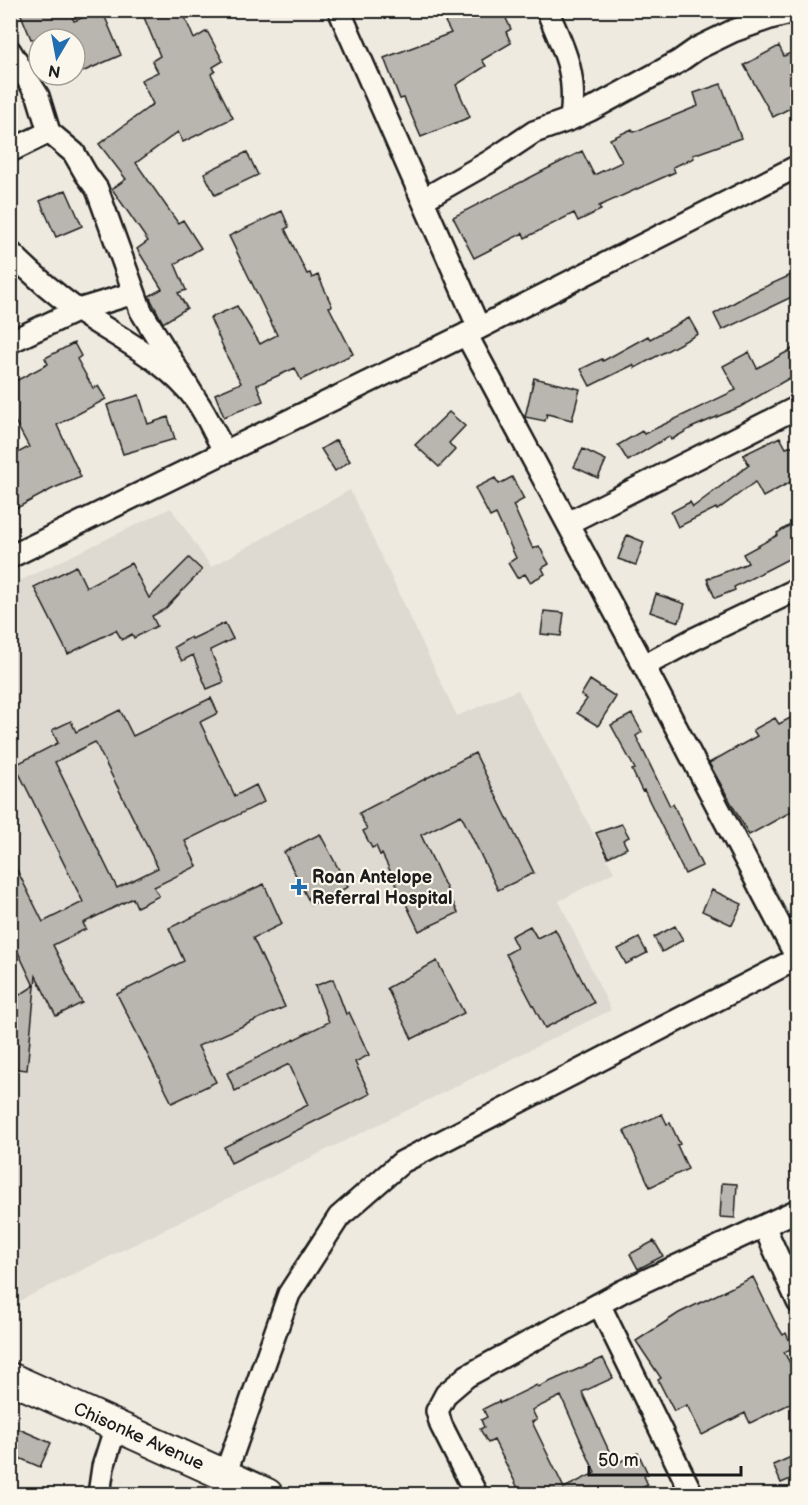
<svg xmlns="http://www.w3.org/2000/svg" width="808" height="1505" viewBox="0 0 808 1505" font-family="'Balsamiq Sans',sans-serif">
  <rect width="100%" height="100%" fill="#eeeadf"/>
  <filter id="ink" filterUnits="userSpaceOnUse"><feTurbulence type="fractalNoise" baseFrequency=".0167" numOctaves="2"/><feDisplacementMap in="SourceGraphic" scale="12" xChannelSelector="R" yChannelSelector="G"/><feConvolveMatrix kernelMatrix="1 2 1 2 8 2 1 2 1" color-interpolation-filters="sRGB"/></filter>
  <g filter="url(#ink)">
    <path fill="#dedad1" d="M350 490 457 716 518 690 614 872 559 901 611 1010 11 1305V585L171 508 211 567Z"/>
    <path fill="#b9b6af" stroke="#1c1c1c" stroke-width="1.5" fill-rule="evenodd" d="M19 10H69L74 21 102 10 121 55 75 75V39H31Z
      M141 10H182L194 39 207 31 223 61 213 67 215 71 211 74 233 118 183 142 178 132 136 163 178 223 183 220 201 248 175 264 186 290 178 293 187 308 163 323 149 296 162 289 137 249 148 241 112 189 126 179 99 144 153 104 141 80 158 72 152 61 160 56Z
      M439 10H502L511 29 506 32 511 43 482 60 486 66 456 85 470 117 421 137 404 98 400 99 384 58 451 33Z
      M779 46 784 56 798 50V104L773 117 744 65Z
      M721 84 741 138 693 155 694 158 673 167 675 172 599 206 601 210 578 221 574 213 525 238 523 233 474 258 453 217 582 151 594 175 622 162 610 139 632 129 634 132 698 106 694 93Z
      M247 152 258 175 215 195 204 173Z
      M66 190 82 226 56 237 40 201Z
      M282 211 289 227 285 229 307 274 310 273 312 278 318 275 332 306 329 307 353 354 301 380 295 368 257 385 263 401 224 417 215 394 241 383 223 349H224L210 318 237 306 260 344 277 335 229 236Z
      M798 272V294L722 330 714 314 751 293Z
      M689 318 698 334 635 368 633 365 590 386 581 369 602 359 603 361 648 336 650 339Z
      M74 343 81 356 77 359 93 388 98 386 106 399 57 425 81 477 54 488 15 509 10 500V457L29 447 10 412V384L48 364 45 358Z
      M798 346V373L740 407 691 428 671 440 669 436 628 461 618 445 642 431 644 434 736 390 723 366 749 352 757 368Z
      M534 378 580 389 572 420 547 414 545 421 525 417Z
      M139 395 148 424 168 417 175 439 123 454 107 405Z
      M449 412 465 426 449 443 455 450 439 467 415 445Z
      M780 437 786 448 798 444V478L763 497 755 482 717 510 716 508 678 527 671 512 690 502 693 507 749 465 743 455Z
      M336 440 350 461 335 471 321 449Z
      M583 449 606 460 598 478 574 467Z
      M512 477 524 499 513 505 533 549 539 546 549 564 542 568 545 574 530 582 525 574 517 578 508 563 516 558 496 514 490 517 475 488 495 478 499 484Z
      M798 520V554L734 587 735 590 715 598 707 579 748 563 743 554 778 535 777 533Z
      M627 535 644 542 636 565 618 559Z
      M189 558 202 570 165 609 152 616 157 626 134 638 132 634 122 640 116 630 68 654 34 587 76 566 86 587 131 563 149 598Z
      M656 594 685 604 679 622 650 612Z
      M544 611 564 613 561 636 541 634Z
      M225 623 233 639 210 650 224 682 207 689 193 655 182 661 174 647 191 637 192 639Z
      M590 680 616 697 598 726 577 713 587 699 581 695Z
      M211 698 218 713 200 722 235 796 256 785 264 802 185 841 197 866 154 887 159 896 137 907 133 898 83 923 86 929 53 945 82 1003 56 1016 36 976 27 1070 10 1068V1001L34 986 10 935V856L43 922 83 902 15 765 58 743 52 730 71 721 76 732 120 710 133 736ZM95 742 158 868 117 888 55 762Z
      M632 714 642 732 636 736 670 806 673 804 702 866 685 874 644 790 642 791 632 770 635 769 611 725Z
      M798 714V808L749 835 709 763 757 736 753 730 775 718 779 724Z
      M475 753 534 873 498 890 461 815 421 835 458 913 419 931 382 854 380 855 376 846 372 848 363 831 367 829 359 813Z
      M622 824 629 837 623 840 627 848 608 857 596 833Z
      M320 834 348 887 311 905 284 852Z
      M264 884 282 924 253 938 285 1007 198 1046 216 1082 172 1103 117 994 184 961 169 928Z
      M712 890 742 904 732 925 702 911Z
      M530 926 537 938 555 929 594 1003 545 1028 506 954 517 948 511 936Z
      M675 926 683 940 662 952 654 937Z
      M639 938 647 953 626 964 618 949Z
      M437 961 464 1013 412 1039 387 988Z
      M333 979 346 1014 349 1012 369 1055 355 1062 370 1094 231 1163 224 1147 308 1105 289 1064 235 1091 227 1073 329 1022 315 986Z
      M662 1114 667 1124 670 1123 680 1144 677 1145 688 1169 650 1187 624 1131Z
      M722 1183 737 1184 735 1218 720 1217Z
      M654 1241 663 1256 638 1269 630 1254Z
      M753 1277 775 1322 783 1335 786 1333 793 1348 784 1352 798 1378V1400L750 1423 745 1413 702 1435 687 1405 674 1411 658 1380 661 1378 636 1341 679 1313Z
      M603 1358 613 1378 582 1392 615 1464 638 1453 648 1474 644 1476 648 1485 628 1494H521L494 1440 488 1443 480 1429 484 1427 481 1420 487 1417 483 1409 499 1401 500 1403 537 1385 538 1387ZM561 1396 595 1473 564 1488 532 1422 537 1420 532 1410Z
      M10 1425 51 1443 40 1467 10 1454Z
      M791 1457 798 1470V1476L781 1483 773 1465Z"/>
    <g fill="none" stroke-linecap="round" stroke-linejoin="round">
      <defs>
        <path id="street" d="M339 10 479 328
          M547 10C565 51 577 74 571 119
          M10 51 38 96 49 132 74 153 86 174 97 189 141 311 196 400
          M10 151 49 132
          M424 199 489 162 534 132 571 119 590 110 678 62 698 48 733 31 770 18 798 11
          M10 252C32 274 55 294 80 312 118 338 168 361 196 400 207 415 215 435 225 452
          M466 334 644 666 798 960
          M10 342 78 310 134 293
          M568 523 798 407
          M10 557 479 328 798 166
          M644 666 692 640 798 589
          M764 1226 798 1302
          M599 1304 692 1494
          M225 1475 289 1294 339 1217 402 1162 798 958
          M99 1494 103 1467 116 1426
          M476 1494 441 1425 437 1411 446 1394 467 1376 623 1291 798 1210"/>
        <path id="secondary" d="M10 1378 267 1494"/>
      </defs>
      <use href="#street" stroke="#1c1c1c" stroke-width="26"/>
      <use href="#secondary" stroke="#1c1c1c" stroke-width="34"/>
      <use href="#street" stroke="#fbf7ec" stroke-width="21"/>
      <use href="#secondary" stroke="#fbf7ec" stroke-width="30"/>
    </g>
  </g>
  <path fill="#1f6fb2" stroke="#fbf7ec" stroke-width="2" d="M296 878h6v6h6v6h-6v6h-6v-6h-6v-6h6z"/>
  <g text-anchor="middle" stroke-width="4.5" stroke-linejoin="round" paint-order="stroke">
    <g font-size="18" font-weight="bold" fill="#1c1c1c" stroke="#fbf7ec" text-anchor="start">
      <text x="312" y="883">Roan Antelope<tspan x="312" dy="21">Referral Hospital</tspan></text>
    </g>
    <g font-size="18" fill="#1c1c1c" stroke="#fbf7ec">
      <text transform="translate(139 1436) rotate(24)" y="6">Chisonke Avenue</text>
    </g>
  </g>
  <rect width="808" height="1505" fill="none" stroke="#fbf7ec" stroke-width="36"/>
  <rect x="18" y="18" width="772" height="1469" fill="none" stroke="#1c1c1c" stroke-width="2" filter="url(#ink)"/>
  <g transform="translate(57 57) rotate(190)"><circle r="28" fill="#fbf7ec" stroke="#a29f99" stroke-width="1.5"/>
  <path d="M0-4.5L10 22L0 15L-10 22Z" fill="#1f6fb2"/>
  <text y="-9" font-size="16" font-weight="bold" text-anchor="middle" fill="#1c1c1c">N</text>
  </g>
  <path d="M589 1466v9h152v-9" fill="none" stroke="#1c1c1c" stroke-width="3"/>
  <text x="598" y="1466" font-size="18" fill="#1c1c1c" stroke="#fbf7ec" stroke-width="4.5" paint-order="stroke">50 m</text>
</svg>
